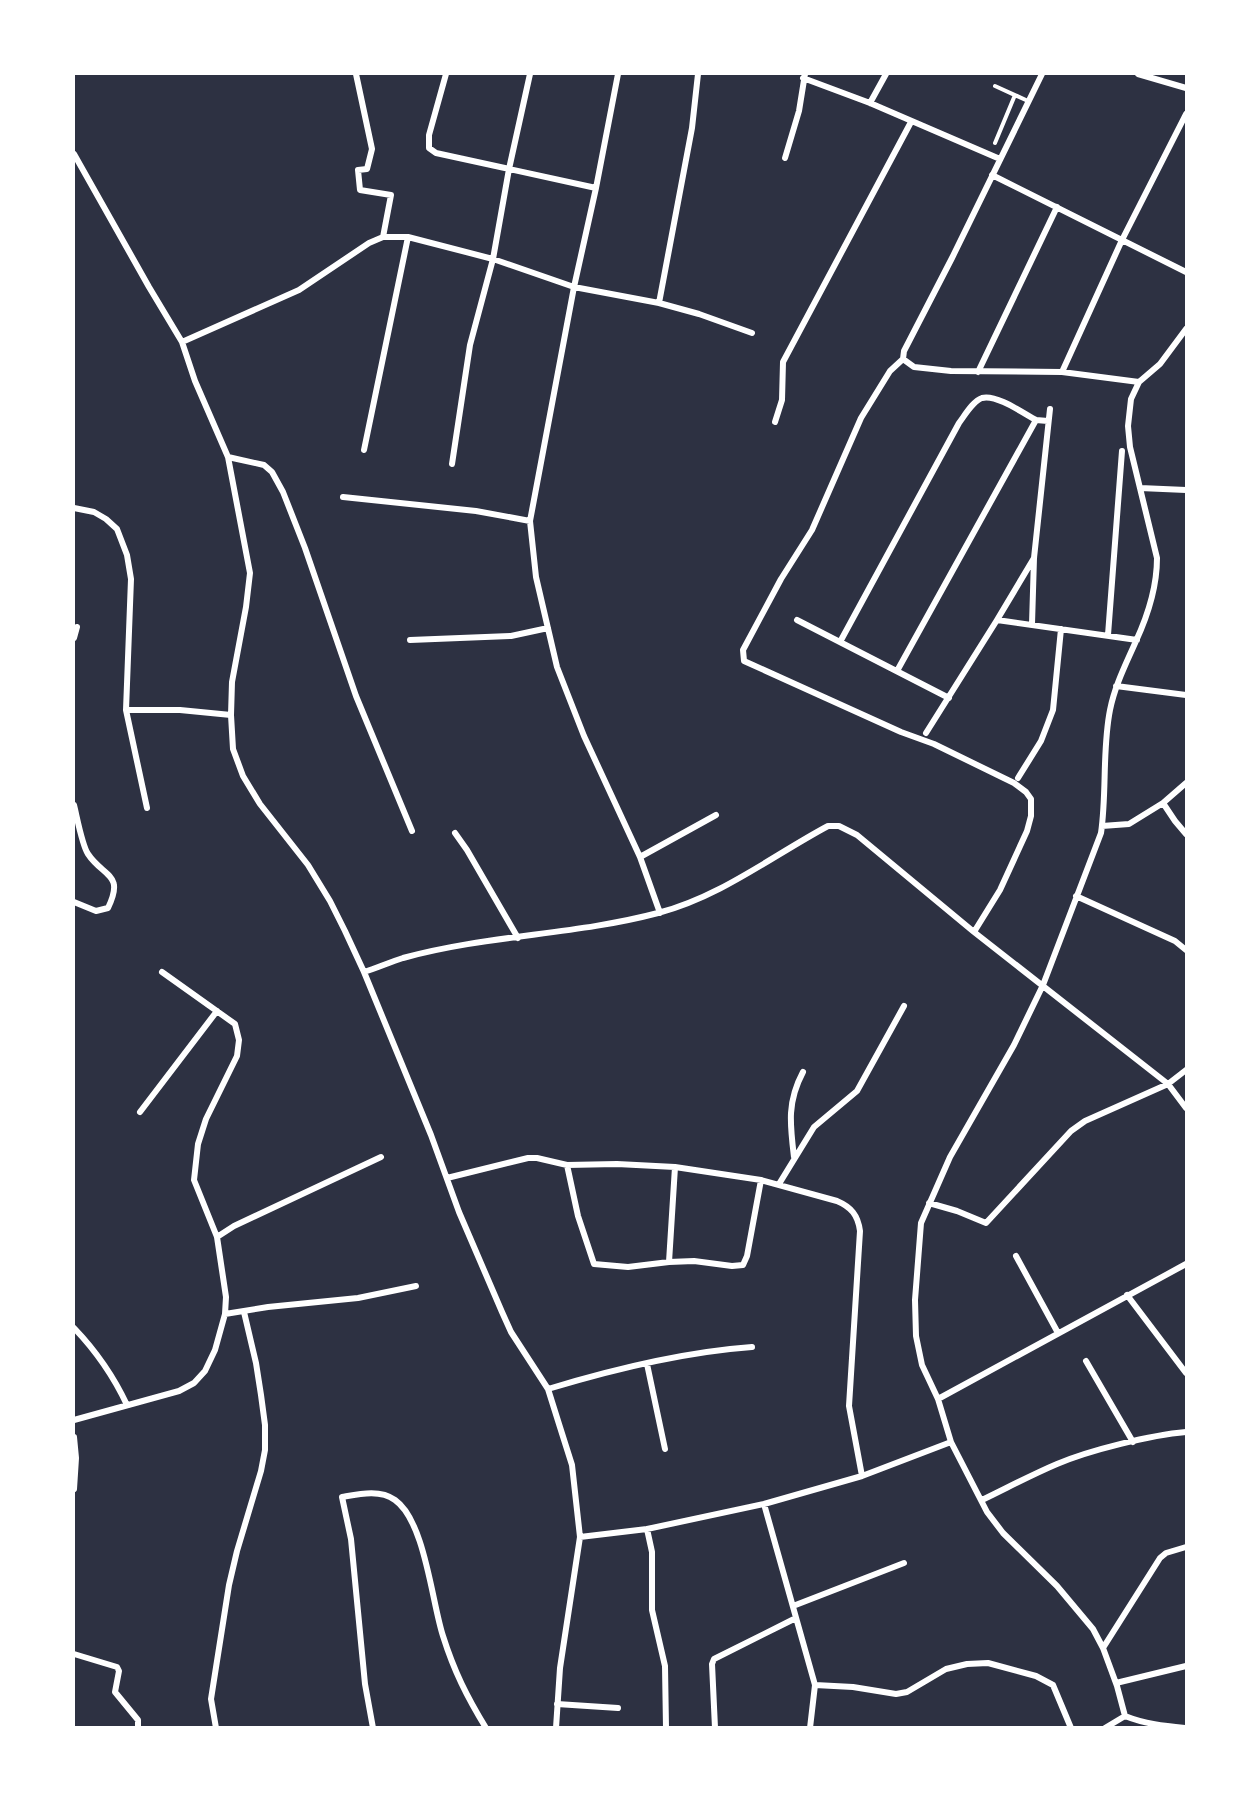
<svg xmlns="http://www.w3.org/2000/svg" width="1260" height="1801" viewBox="0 0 1260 1801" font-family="'PT Sans Narrow',sans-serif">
  <rect width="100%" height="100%" fill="#2d3142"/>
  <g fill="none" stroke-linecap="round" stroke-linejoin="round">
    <path stroke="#fff" stroke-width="4" d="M995 86 1028 101
      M995 143 1015 95"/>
    <path stroke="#fff" stroke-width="6" d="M356 74 372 149 367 169 358 170 360 190 391 195 383 237
      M446 74 429 135V148L436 153 596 188
      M618 74 596 188 574 287 659 303 699 314 752 333
      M1138 74 1186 88
      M803 78 870 103 1000 159
      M870 103 886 74
      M74 154 149 287 182 342 195 381 228 457 250 573 246 607 232 682 231 715 233 749 243 776 260 804 308 865 330 901 345 931 364 972 431 1135 459 1212 502 1312 511 1332 548 1389 559 1424 572 1465 580 1537 560 1668 556 1728
      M785 158 799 111 805 74
      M992 175 1186 272
      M659 303 692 128 698 74
      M182 342 299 290 369 243 383 237H408L493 259 574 287 530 521 536 577 557 667 584 736 640 857 660 913
      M903 359 914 367 951 371 1062 372 1139 382
      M978 372 1057 207
      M1062 372 1122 240 1186 114
      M775 422 782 400 783 362 911 122
      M364 450 408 237
      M228 457 264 465 272 472 283 492 305 548 356 696 412 831
      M452 464 470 345 493 259 509 169 530 74
      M1140 488 1186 490
      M343 497 476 511 530 521
      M74 508 94 512 106 519 117 529 127 555 131 579 126 710 147 808
      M797 620 949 698
      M997 620 1034 558
      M1032 624 1034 558 1050 409
      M1108 635 1122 451
      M74 638 77 627
      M410 640 511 636 548 628
      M840 642 959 423C965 415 973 401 982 398 996 394 1023 413 1036 420
      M897 671 1036 420 1048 421
      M1116 686 1186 695
      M126 710H180L231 715
      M926 733 997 620 1137 640
      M1018 778 1041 741 1053 710 1061 629
      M1163 803 1175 821 1186 834
      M74 805C77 817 82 845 88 854 103 877 125 873 108 908L96 911 74 902
      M1102 826 1129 824 1163 803 1186 783
      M455 833 467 850 518 938
      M640 857 716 815
      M1076 896 1175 941 1186 950
      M974 932 1000 890 1027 831 1031 816V799L1026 792 1014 783 934 744 901 732 744 661 743 650 781 579 812 530 861 418 890 371 903 359 904 351 952 258 1042 74
      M364 972C377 968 390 962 403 958 486 935 575 935 658 913 720 897 772 856 828 826H839L857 835 974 932 1168 1084 1186 1108
      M140 1112 217 1011
      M794 1157C790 1124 787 1102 803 1072
      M567 1165 578 1216 594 1264 628 1267 669 1262
      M675 1167 669 1262 694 1261 732 1266 743 1265 747 1256 761 1180
      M447 1178 528 1158H537L567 1165 617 1164 675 1167 761 1180 837 1201C851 1207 858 1215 860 1231L849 1406 862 1476
      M779 1184 814 1127 857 1091 904 1006
      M929 1203 957 1211 986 1223 1071 1131 1085 1121 1168 1084 1186 1070
      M217 1237 234 1226 381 1157
      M1016 1256 1058 1333
      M1127 1295 1186 1373
      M225 1314 268 1307 358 1298 416 1286
      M74 1328C97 1352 113 1375 127 1405
      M1086 1361 1133 1442
      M647 1364 665 1449
      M548 1389C614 1369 683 1352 752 1347
      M938 1399 1186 1264
      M74 1420 179 1391 194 1383 205 1371 215 1350 225 1314 226 1297 217 1237 194 1180 198 1144 206 1119 237 1056 239 1040 235 1024 162 972
      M74 1437 76 1458 74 1489
      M982 1500C1007 1488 1031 1475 1057 1464 1090 1450 1151 1435 1186 1432
      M764 1504 815 1685 810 1728
      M647 1529 652 1552V1610L665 1666 666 1728
      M580 1537 647 1529 764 1504 862 1476 951 1442
      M793 1606 904 1563
      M1103 1648 1160 1558 1166 1553 1186 1547
      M74 1654 117 1667 119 1671 115 1692 138 1720V1728
      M1116 1683 1186 1666
      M815 1685 853 1687 896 1694 907 1692 946 1669 967 1664 988 1663 1036 1676 1053 1685 1071 1728
      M557 1704 618 1708
      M1125 1716 1117 1686 1103 1648 1093 1629 1057 1586 1003 1533 987 1512 951 1442 938 1399 922 1365 916 1336 915 1300 921 1223 950 1157 1014 1045 1043 985 1101 833C1107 792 1102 750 1110 710 1115 685 1126 664 1136 641 1148 615 1157 587 1157 558L1130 447 1128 426 1131 399 1139 382 1160 364 1186 329
      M216 1728 211 1699 229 1585 237 1551 261 1471 265 1450V1425L261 1395 256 1363 244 1312
      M373 1728 365 1684 351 1539 342 1497C359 1494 380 1489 395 1500 425 1521 432 1603 443 1636 454 1671 467 1697 486 1728
      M715 1728 712 1664 714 1659 796 1618
      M1105 1728 1125 1716C1145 1724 1164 1726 1185 1728"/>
  </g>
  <rect width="1260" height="1801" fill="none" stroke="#ffffff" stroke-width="150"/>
</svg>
